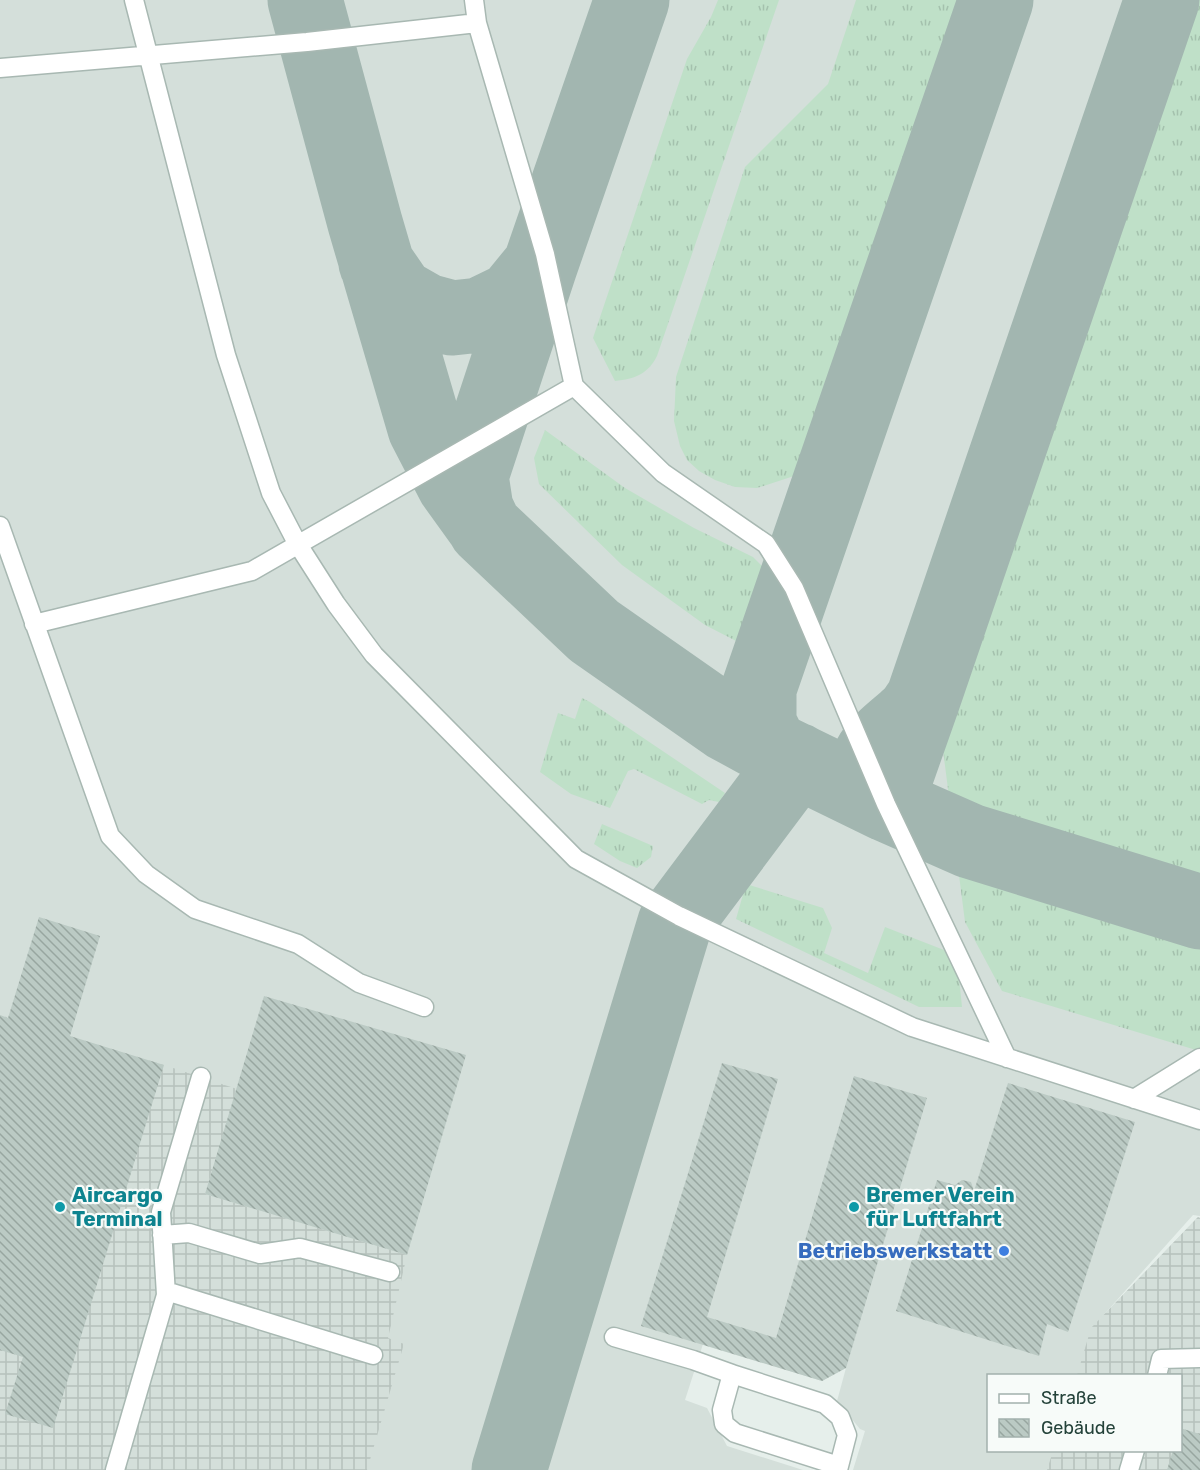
<svg xmlns="http://www.w3.org/2000/svg" width="1200" height="1470" viewBox="0 0 1200 1470" font-family="Rubik,sans-serif">
  <defs>
    <pattern id="industrial-grid" width="8" height="8" patternUnits="userSpaceOnUse" patternTransform="scale(1.5)"><rect width="8" height="8" fill="#d4dfda"/><path d="M0 4h8M4 0v8" fill="none" stroke="#b6c1bc"/></pattern>
    <pattern id="grass-tufts" width="24" height="20" patternUnits="userSpaceOnUse" patternTransform="scale(1.5)"><rect width="24" height="20" fill="#bfe0c8"/><path d="M3 7l-1-3M5 7V3M7 7l1-3M15 17l-1-3M17 17v-4M19 17l1-3" fill="none" stroke="#a4c1ad"/></pattern>
    <pattern id="building-back-hatch" width="6" height="6" patternUnits="userSpaceOnUse" patternTransform="scale(1.5)"><rect width="6" height="6" fill="#bbcac4"/><path d="M-1 5l2 2M0 0l6 6M5-1l2 2" fill="none" stroke="#98a6a0"/></pattern>
  </defs>
  <rect width="100%" height="100%" fill="#e6efeb"/>
  <path fill="#d4dfda" fill-rule="evenodd" d="M0 0H1200V1216L1193 1215 1100 1319 1198 1217 1200 1218V1470H853L865 1431 860 1429 837 1401 846 1368 822 1381 703 1344 685 1400 707 1408 727 1446 803 1470H0ZM988 1376H1180V1450H988Z"/>
  <path fill="url(#industrial-grid)" d="M0 1015 164 1065 237 1089 205 1194 407 1255 388 1338 404 1344 367 1470H0Z
    M1198 1217 1200 1218V1470H1047L1053 1451 1180 1450V1376L1077 1375 1091 1328Z"/>
  <path fill="url(#grass-tufts)" d="M718 0H779L657 356C648 374 635 379 615 381L593 338 687 59 711 17Z
    M856 0H965L805 467 794 476 757 488 735 487 715 480 699 471 687 460 680 446 674 421 676 377 745 167 828 84Z
    M1197 0H1200V1058L1196 1050 1002 991 965 922 943 750Z
    M545 430 625 488 694 528 753 557 768 572 744 645 705 625 622 565 539 484 534 458Z
    M582 698 590 702 725 793 719 802 709 800 702 804 634 769 628 771 610 808 571 794 540 772 558 713 575 719Z
    M602 824 653 846 651 857 637 868 620 861 594 844Z
    M746 884 823 908 832 928 824 953 868 973 885 927 944 950 959 977 962 1007H919L736 919Z"/>
  <g fill="none" stroke-linecap="round" stroke-linejoin="round">
    <path stroke="#a2b6b0" stroke-width="75" d="M305 0 365 223 425 428 454 484 482 523
      M632 0 540 266 471 476 476 509 485 528 594 631 727 724 771 748 886 804 970 841 1200 912
      M376 263 398 295 426 311 452 318 480 315 513 299 540 266
      M923 699C918 706 914 713 908 718 889 736 855 756 870 787 873 794 881 799 886 804L923 699 1162 0
      M771 748 759 724V688L996 0
      M509 1470 675 923 797 760"/>
  </g>
  <path fill="url(#building-back-hatch)" d="M39 917 100 936 70 1036 164 1065 53 1428 5 1414 23 1357 0 1350V1015L8 1018Z
    M264 996 466 1055 407 1255 205 1194Z
    M722 1063 778 1079 707 1317 776 1338 854 1076 927 1098 846 1368 822 1381 641 1326Z
    M1008 1083 1135 1122 1068 1332 1047 1324 1039 1356 896 1311 937 1180 955 1185 962 1180 971 1182 974 1191Z
    M1180 1428 1200 1434V1470H1167L1173 1450H1180Z"/>
  <g fill="none" stroke-linecap="round" stroke-linejoin="round">
    <defs>
      <path id="minor" d="M134 0 226 355 271 493 297 543 336 604 374 655 576 859 679 916 912 1027 1200 1120
        M474 0 477 23 545 254 574 386 663 473 766 544 794 588 886 804 1007 1058
        M0 68 307 42 477 23
        M0 526 110 836 146 874 195 909 298 944 359 983 424 1007
        M34 624 252 571 574 386
        M1134 1099 1200 1058
        M162 1235 189 1233 260 1254 300 1248 390 1272
        M166 1291 373 1355
        M614 1337 693 1360 732 1374
        M1157 1376 1161 1359 1200 1358
        M115 1470 166 1295 161 1212 201 1077
        M838 1470 839 1466 847 1435 840 1417 825 1404 732 1374 722 1410 724 1424 735 1433 839 1466
        M1129 1470 1135 1450"/>
    </defs>
    <use href="#minor" stroke="#a8b8b2" stroke-width="21"/>
    <use href="#minor" stroke="#fff" stroke-width="18"/>
  </g>
  <g fill="#0f9aa8" stroke="#f7fbf9" stroke-width="2">
    <circle cx="60" cy="1207" r="6"/>
    <circle cx="854" cy="1207" r="6"/>
  </g>
  <circle fill="#3f7fe0" stroke="#f7fbf9" stroke-width="2" cx="1004" cy="1251" r="6"/>
  <g text-anchor="middle" stroke-width="4.5" stroke-linejoin="round" paint-order="stroke">
    <g font-size="21" font-weight="bold" fill="#0d838f" stroke="#f7fbf9" text-anchor="start">
      <text x="72" y="1202">Aircargo<tspan x="72" dy="24">Terminal</tspan></text>
      <text x="866" y="1202">Bremer Verein<tspan x="866" dy="24">für Luftfahrt</tspan></text>
    </g>
    <g font-size="21" font-weight="bold" fill="#366cbe" stroke="#f7fbf9" text-anchor="end">
      <text x="992" y="1258">Betriebswerkstatt</text>
    </g>
  </g>
  <rect x="987" y="1374" width="195" height="78" fill="#f7fbf9" stroke="#a3b1ad" stroke-width="1.5"/>
  <rect x="999" y="1394" width="30" height="9" fill="#ffffff" stroke="#a3b1ad" stroke-width="1.5"/>
  <text x="1041" y="1404" font-size="18" fill="#24423a">Straße</text>
  <rect x="999" y="1419" width="30" height="18" fill="url(#building-back-hatch)" stroke="#a3b1ad" stroke-width="1.5"/>
  <text x="1041" y="1434" font-size="18" fill="#24423a">Gebäude</text>
</svg>
